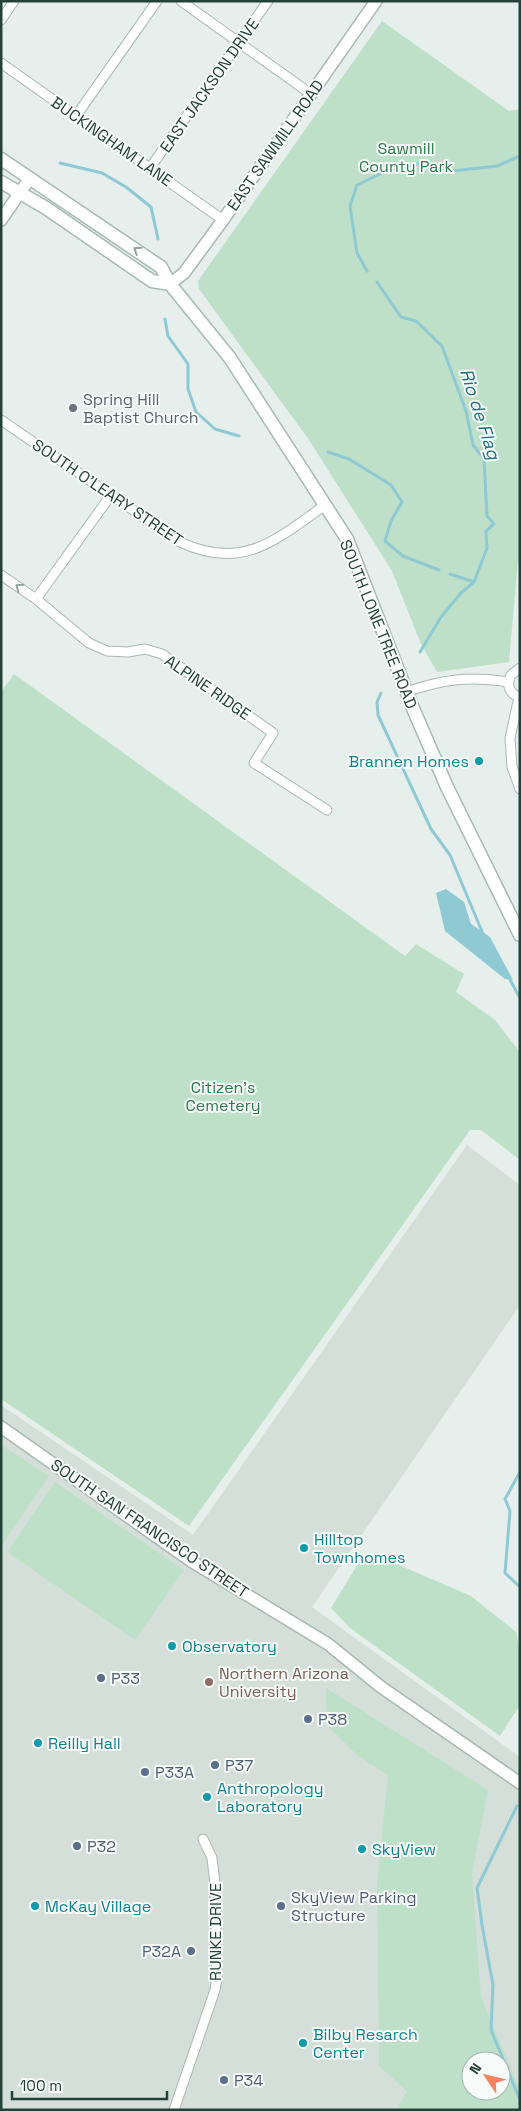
<svg xmlns="http://www.w3.org/2000/svg" width="521" height="2111" viewBox="0 0 521 2111" font-family="'Space Grotesk',sans-serif">
  <rect width="100%" height="100%" fill="#e6efeb"/>
  <path fill="#d4dfda" fill-rule="evenodd" d="M467 1145 520 1185V1305L312 1607 520 1757V2110H1V1405L193 1535ZM471 2061H501V2091H471Z"/>
  <path fill="#bfe0c8" fill-rule="evenodd" d="M382 21 509 111 520 109V561H518L509 662 437 672 421 644 392 571 309 440 199 289 198 281Z
    M14 674 405 956 416 944 464 974 456 992 495 1020 520 1052V1160L481 1130H470L189 1526 1 1399V692Z
    M1 1445 49 1476 1 1547Z
    M55 1482 184 1570 135 1640 7 1552Z
    M362 1557 392 1562 471 1596 516 1632 520 1650V1705L500 1736 350 1628 331 1608Z
    M326 1688 488 1790 472 1874 481 1997 520 2090V2110H396L407 2091 379 2066 377 1884 388 1775 358 1756 327 1725ZM471 2061H501V2091H471Z"/>
  <path fill="#8ec9d4" d="M446 889 464 902 471 924 490 937 513 980 505 979 445 931 436 893Z"/>
  <g fill="none" stroke-linecap="round" stroke-linejoin="round">
    <path stroke="#8ec9d4" stroke-width="3" d="M60 163 102 173 126 187 151 207 158 239
      M367 271 357 253 350 206 357 185 382 173 422 163 452 171 497 166 520 156
      M377 282 401 317 416 321 442 346 466 411 473 445 484 459 487 516 494 524 486 531 487 548 474 582 461 593 441 617 420 652
      M165 319 168 336 188 364V389L196 412 215 429 239 436
      M328 452 349 459 391 485 402 502 391 521 385 541 403 556 439 570
      M450 574 474 582
      M381 693 377 702 378 715 431 829 450 855 483 934
      M508 976 520 998
      M520 1472 505 1499 510 1511 505 1573 520 1587
      M517 1806 477 1888 482 1925 493 1985 491 2030 520 2100"/>
    <defs>
      <path id="minor" d="M181 1 311 94
        M1 20 14 1
        M1 63 223 220
        M76 116 157 1
        M150 168 268 1
        M1 420 180 542C242 571 275 541 325 505
        M1 575 36 599 89 643 107 651 128 652 145 649 162 654 273 733 254 763 327 810
        M36 599 111 495
        M520 668 511 675C506 685 509 694 520 697
        M406 692C444 679 469 676 508 682
        M519 697 510 738 512 767 520 789
        M174 2110 215 1990 217 1978 215 1883 212 1858 203 1839"/>
      <path id="tertiary" d="M1 220 30 178
        M170 284 184 273 223 220 376 1
        M1 1427 191 1561 328 1644 381 1687 520 1783"/>
      <path id="secondary" d="M1 159 161 267 170 284 230 358 347 539 412 706 447 787 520 935
        M1 182 46 208 152 281 170 284"/>
    </defs>
    <use href="#minor" stroke="#a8b8b2" stroke-width="11"/>
    <use href="#tertiary" stroke="#a8b8b2" stroke-width="14"/>
    <use href="#secondary" stroke="#a4bbb3" stroke-width="15"/>
    <use href="#minor" stroke="#fff" stroke-width="9"/>
    <use href="#tertiary" stroke="#fff" stroke-width="11"/>
    <use href="#secondary" stroke="#fff" stroke-width="12"/>
  </g>
  <defs><path id="oneway-chevron" d="M-2-3.5L2.5 0L-2 3.5" fill="none" stroke-width="1.6" stroke-linecap="round" stroke-linejoin="round" transform="scale(1.25)"/></defs>
  <g stroke="#92a09c">
    <use href="#oneway-chevron" transform="translate(137 250) rotate(-146)"/>
    <use href="#oneway-chevron" transform="translate(19 587) rotate(-145)"/>
  </g>
  <circle fill="#6b7280" stroke="#f7fbf9" stroke-width="2" cx="73" cy="408" r="5"/>
  <g fill="#0f9aa8" stroke="#f7fbf9" stroke-width="2">
    <circle cx="479" cy="761" r="5"/>
    <circle cx="304" cy="1548" r="5"/>
    <circle cx="172" cy="1646" r="5"/>
    <circle cx="38" cy="1743" r="5"/>
    <circle cx="207" cy="1797" r="5"/>
    <circle cx="362" cy="1849" r="5"/>
    <circle cx="35" cy="1906" r="5"/>
    <circle cx="303" cy="2043" r="5"/>
  </g>
  <g fill="#5c6f8a" stroke="#f7fbf9" stroke-width="2">
    <circle cx="101" cy="1678" r="5"/>
    <circle cx="308" cy="1719" r="5"/>
    <circle cx="215" cy="1765" r="5"/>
    <circle cx="145" cy="1772" r="5"/>
    <circle cx="77" cy="1846" r="5"/>
    <circle cx="281" cy="1906" r="5"/>
    <circle cx="191" cy="1951" r="5"/>
    <circle cx="224" cy="2080" r="5"/>
  </g>
  <circle fill="#8d6e63" stroke="#f7fbf9" stroke-width="2" cx="209" cy="1682" r="5"/>
  <g text-anchor="middle" stroke-width="4" stroke-linejoin="round" paint-order="stroke">
    <g font-size="16" fill="#24423a" stroke="#f7fbf9">
      <text transform="translate(209 85) rotate(-55)" y="6">EAST JACKSON DRIVE</text>
      <text transform="translate(112 141) rotate(35)" y="6">BUCKINGHAM LANE</text>
      <text transform="translate(275 145) rotate(-55)" y="6">EAST SAWMILL ROAD</text>
      <text transform="translate(108 492) rotate(34)" y="6">SOUTH O'LEARY STREET</text>
      <text transform="translate(379 624) rotate(68)" y="6">SOUTH LONE TREE ROAD</text>
      <text transform="translate(208 687) rotate(35)" y="6">ALPINE RIDGE</text>
      <text transform="translate(150 1528) rotate(34)" y="6">SOUTH SAN FRANCISCO STREET</text>
      <text transform="translate(215 1932) rotate(-90)" y="6">RUNKE DRIVE</text>
    </g>
    <g font-size="16" fill="#2d7a4b" stroke="#f7fbf9">
      <text x="406" y="154">Sawmill<tspan x="406" dy="18">County Park</tspan></text>
      <text x="223" y="1093">Citizen's<tspan x="223" dy="18">Cemetery</tspan></text>
    </g>
    <g font-size="16" fill="#5b616d" stroke="#f7fbf9" text-anchor="start">
      <text x="83" y="405">Spring Hill<tspan x="83" dy="18">Baptist Church</tspan></text>
    </g>
    <g font-size="16" fill="#0d838f" stroke="#f7fbf9" text-anchor="start">
      <text x="469" y="767" text-anchor="end">Brannen Homes</text>
      <text x="314" y="1545">Hilltop<tspan x="314" dy="18">Townhomes</tspan></text>
      <text x="182" y="1652">Observatory</text>
      <text x="48" y="1749">Reilly Hall</text>
      <text x="217" y="1794">Anthropology<tspan x="217" dy="18">Laboratory</tspan></text>
      <text x="372" y="1855">SkyView</text>
      <text x="45" y="1912">McKay Village</text>
      <text x="313" y="2040">Bilby Resarch<tspan x="313" dy="18">Center</tspan></text>
    </g>
    <g font-size="16" fill="#785e54" stroke="#f7fbf9" text-anchor="start">
      <text x="219" y="1679">Northern Arizona<tspan x="219" dy="18">University</tspan></text>
    </g>
    <g font-size="16" fill="#4e5e75" stroke="#f7fbf9" text-anchor="start">
      <text x="111" y="1684">P33</text>
      <text x="318" y="1725">P38</text>
      <text x="225" y="1771">P37</text>
      <text x="155" y="1778">P33A</text>
      <text x="87" y="1852">P32</text>
      <text x="291" y="1903">SkyView Parking<tspan x="291" dy="18">Structure</tspan></text>
      <text x="181" y="1957" text-anchor="end">P32A</text>
      <text x="234" y="2086">P34</text>
    </g>
    <g font-size="18" font-style="italic" fill="#1c6f80" stroke="#f7fbf9">
      <text transform="translate(480 414) rotate(72)" y="6">Rio de Flag</text>
    </g>
  </g>
  <rect width="521" height="2111" fill="none" stroke="#24423a" stroke-width="5"/>
  <g transform="translate(486 2076) rotate(305)"><circle r="24" fill="#f7fbf9" stroke="#a3b1ad"/>
  <path d="M0-4L9 19L0 12L-9 19Z" fill="#f4845f"/>
  <text y="-8" font-size="14" font-weight="bold" text-anchor="middle" fill="#24423a">N</text>
  </g>
  <path d="M12 2091v8h155v-8" fill="none" stroke="#24423a" stroke-width="2.5"/>
  <text x="20" y="2091" font-size="15" fill="#24423a" stroke="#f7fbf9" stroke-width="4" paint-order="stroke">100 m</text>
</svg>
